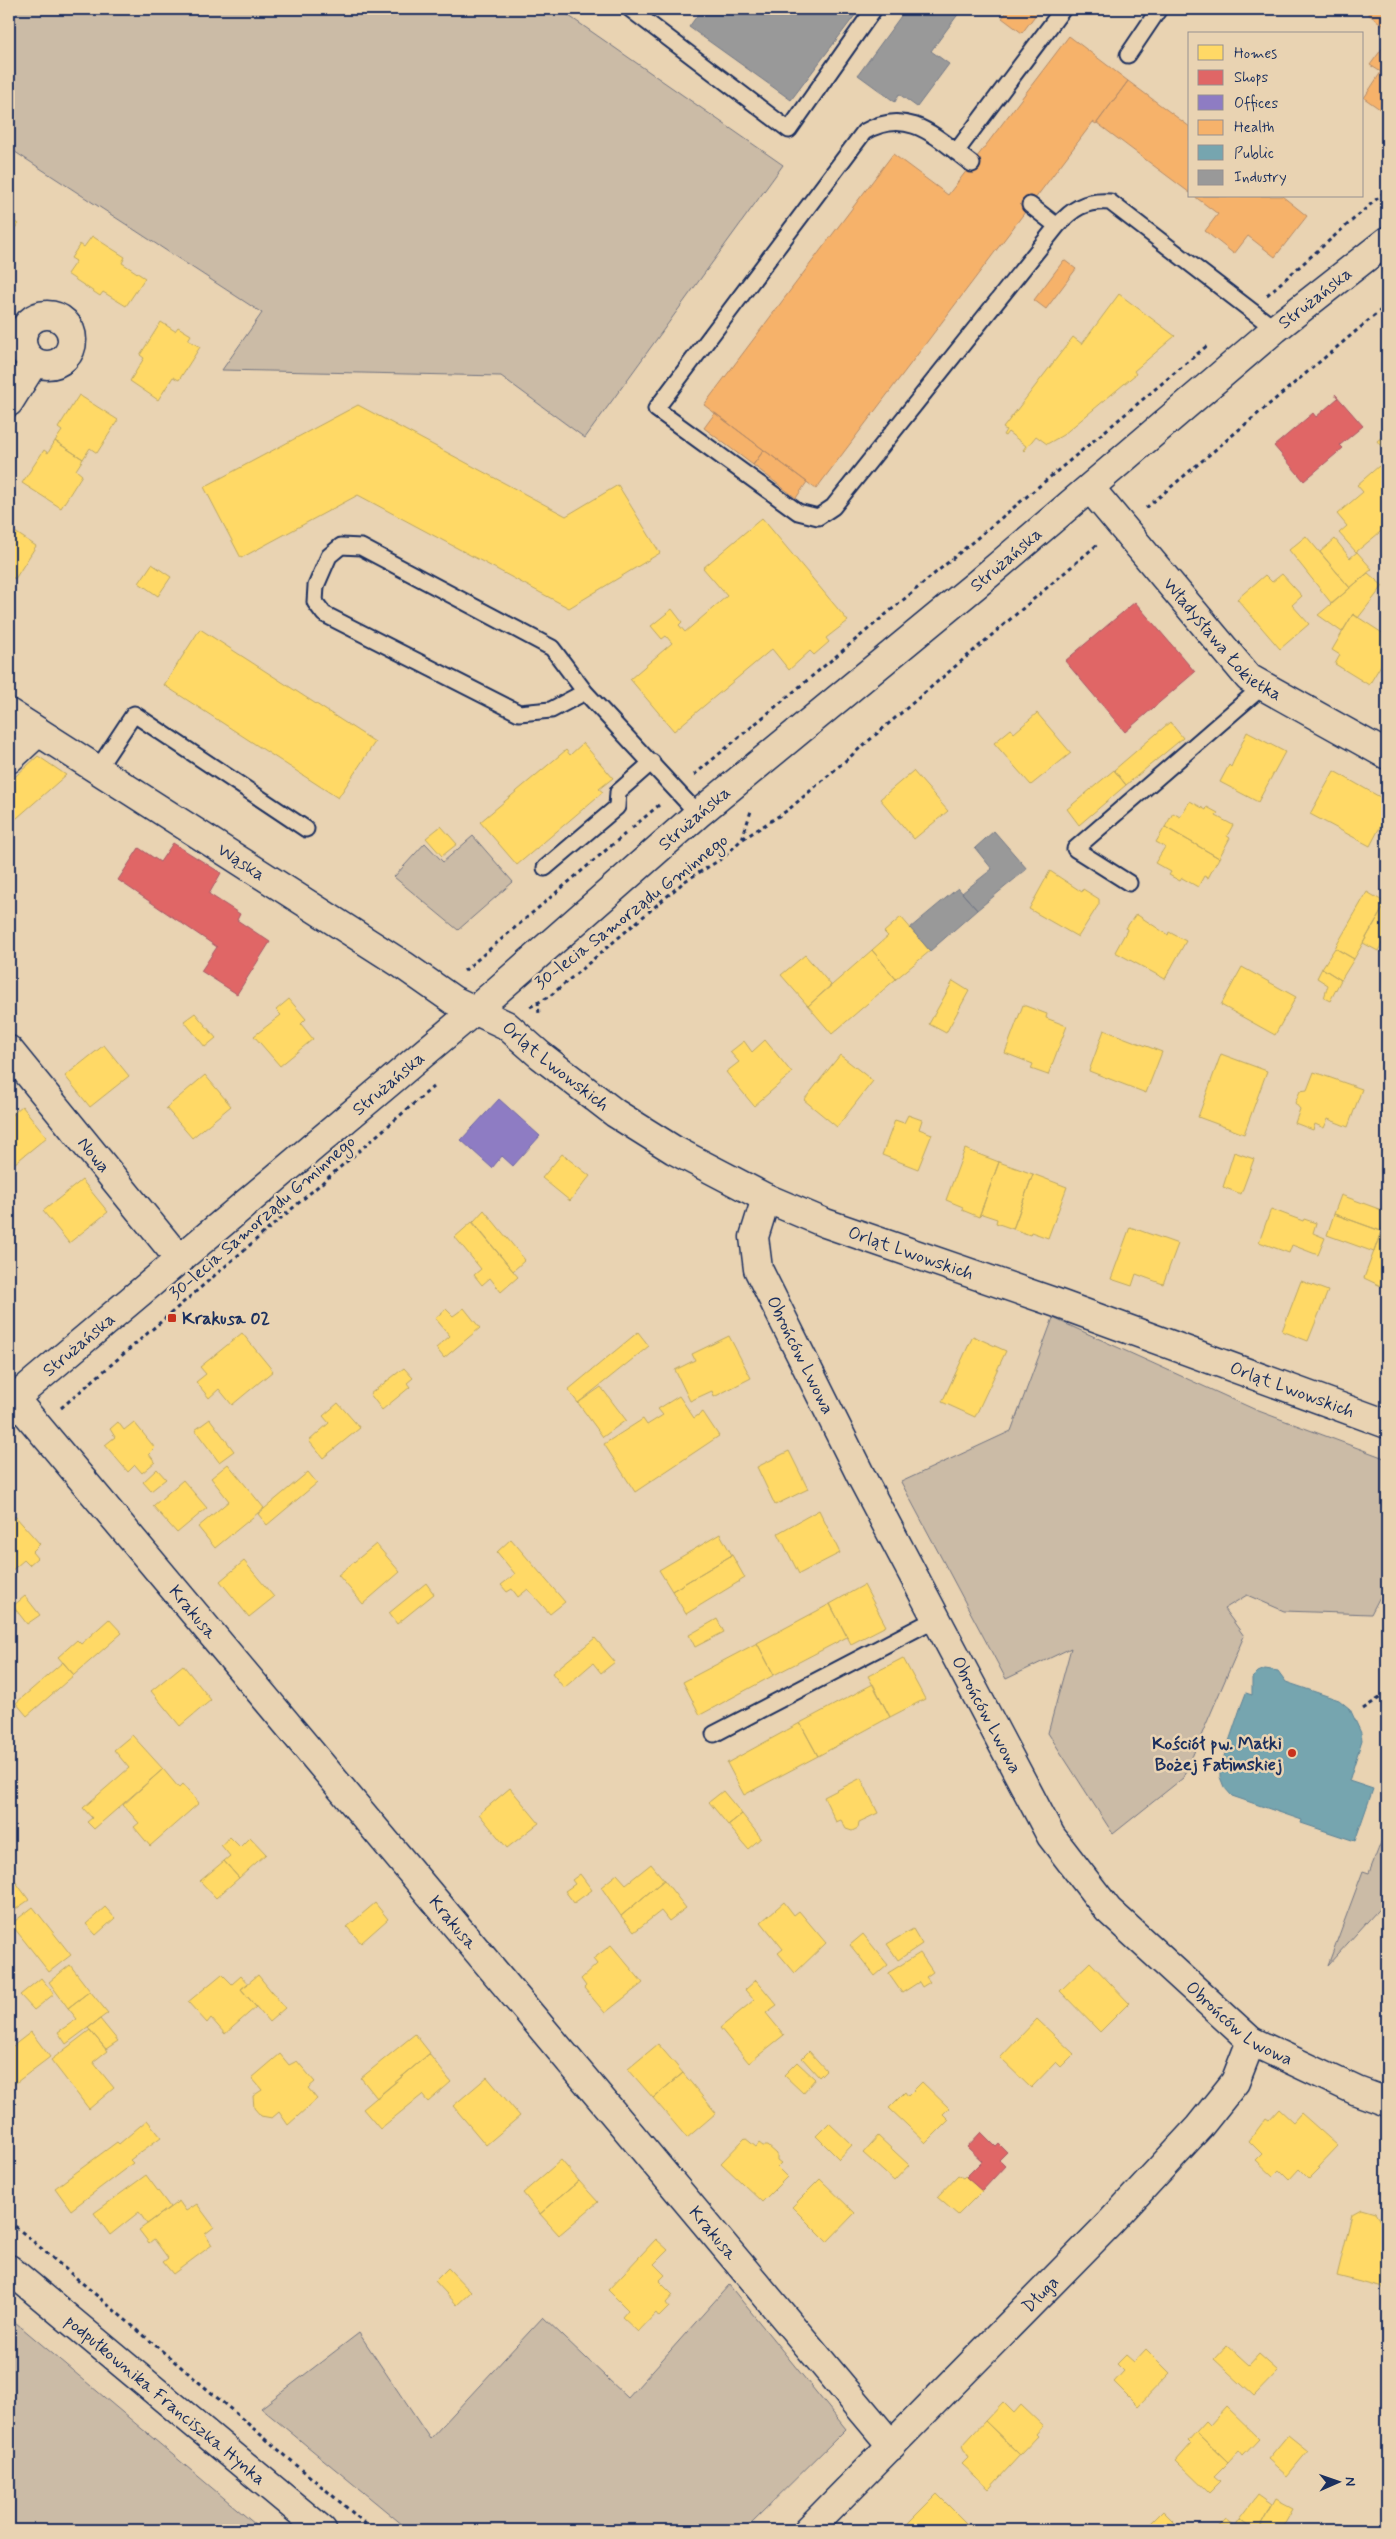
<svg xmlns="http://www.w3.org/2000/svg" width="1396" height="2539" viewBox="0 0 1396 2539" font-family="Mynerve,sans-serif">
  <rect width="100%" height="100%" fill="#e9d3b2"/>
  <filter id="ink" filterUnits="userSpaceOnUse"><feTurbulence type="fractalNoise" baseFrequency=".02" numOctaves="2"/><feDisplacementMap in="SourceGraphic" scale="10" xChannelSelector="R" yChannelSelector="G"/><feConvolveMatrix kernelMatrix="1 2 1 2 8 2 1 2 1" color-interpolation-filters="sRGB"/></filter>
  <g filter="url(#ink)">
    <path fill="#cbbba6" stroke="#737582" d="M9 9H559L783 165 585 438 501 376 222 370 262 313 9 148Z
      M473 836 513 882 458 930 394 877 425 843 443 862Z
      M1053 1318 1256 1410 1387 1459V1583L1371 1614 1284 1611 1247 1595 1224 1609 1244 1636 1183 1778 1113 1834 1048 1733 1071 1648 1006 1679 901 1482 1011 1431Z
      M1387 1827V1900L1328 1965 1363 1871 1369 1873Z
      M729 2285 846 2429 744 2530H409L261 2408 359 2333 430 2439 543 2317 628 2398Z
      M9 2317 262 2530H9Z"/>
    <path fill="#ffd966" stroke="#bba664" d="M9 218 18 224 9 237Z
      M92 236 125 257 122 263 145 278 126 306 103 292 100 296 67 274 76 261 71 258 80 244 84 247Z
      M1119 294 1175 336 1134 371 1136 374 1063 435 1047 444 1036 436 1024 451 1023 450 1026 446 1008 432 1005 436 1003 435 1006 430 1003 428 1073 337 1082 344Z
      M161 322 175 331 178 327 191 335 188 340 200 347 179 380 173 377 158 400 130 381 144 358 140 355Z
      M79 395 118 420 97 453 90 448 83 459 55 441 62 431 58 428Z
      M358 405 566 516 618 485 660 553 569 608 358 495 241 558 204 487Z
      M1387 433V454L1377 441Z
      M55 441 83 459 76 470 82 475 61 508 22 483 44 450 48 453Z
      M1379 466 1387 476V531L1385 528 1356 552 1339 533 1347 526 1337 514 1363 492 1357 485Z
      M762 518 848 621 826 638 829 642 814 655 810 651 789 670 772 649 674 731 630 679 672 643 666 636 662 639 651 626 672 609 682 622 679 625 685 632 727 596 703 568Z
      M9 528 36 546 15 579 9 575Z
      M1306 536 1350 588 1332 604 1289 550Z
      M1335 539 1350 558 1357 552 1372 569 1350 588 1320 552Z
      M152 564 171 577 158 596 139 583Z
      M1368 573 1383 586 1358 618 1353 614 1342 632 1318 615Z
      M1282 574 1302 596 1292 605 1309 624 1280 649 1237 599 1265 575 1272 582Z
      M1353 614 1387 636V655L1369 685 1335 664 1340 655 1332 650Z
      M200 629 375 742 338 798 164 685Z
      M1037 713 1071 753 1031 785 994 743 1011 729 1014 733Z
      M1170 722 1183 738 1126 785 1114 770Z
      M1247 732 1285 752 1258 802 1220 782 1229 765 1231 767Z
      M583 743 613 778 599 789 603 792 517 865 480 822 566 750 570 755Z
      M38 756 66 775 9 825V782Z
      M1114 770 1126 785 1079 825 1067 809Z
      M913 771 948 811 914 839 880 799Z
      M1334 771 1387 801V814L1370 846 1310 814Z
      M1190 801 1206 810 1207 807 1218 813 1216 816 1233 825 1227 836 1230 838 1219 858 1165 827 1173 813 1180 817Z
      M441 826 457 844 442 856 426 838Z
      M1165 827 1219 858 1208 878 1204 876 1198 887 1182 878 1180 881 1169 875 1171 872 1155 863 1165 847 1156 842Z
      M1050 871 1082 892 1083 889 1099 899V904L1078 937 1029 909Z
      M1367 892 1386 903 1354 959 1335 948Z
      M1386 903 1387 934 1378 951 1363 943Z
      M1136 914 1168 935 1169 932 1186 941 1165 979 1115 952 1127 930 1126 928Z
      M901 917 930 951 896 979 872 950 888 936 884 932Z
      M1335 948 1354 959 1341 980 1322 968Z
      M872 950 896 979 832 1034 808 1006Z
      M805 955 831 985 808 1006 781 975Z
      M1242 967 1296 997 1275 1035 1221 1005Z
      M1322 968 1341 980 1330 1001 1324 998 1328 985 1317 978Z
      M953 981 969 991 946 1033 929 1024Z
      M289 999 306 1019 301 1024 313 1039 280 1066 254 1036 281 1015 276 1010Z
      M1023 1005 1047 1014 1046 1018 1067 1026 1048 1075 1031 1069 1033 1064 1005 1053Z
      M195 1013 216 1038 205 1047 184 1021Z
      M1104 1030 1162 1052 1146 1093 1089 1071Z
      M765 1040 792 1073 754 1106 726 1072 739 1062 730 1052 744 1041 752 1052Z
      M104 1045 129 1076 90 1107 65 1076Z
      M1221 1054 1267 1071 1244 1134 1198 1117Z
      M840 1055 873 1081 837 1127 804 1100Z
      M1314 1072 1362 1089 1348 1127 1328 1119 1324 1128 1315 1124 1313 1130 1295 1123 1300 1109 1295 1103 1300 1091 1307 1090Z
      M205 1075 231 1106 192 1138 166 1108Z
      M22 1106 47 1137 9 1168V1117Z
      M908 1115 922 1120 919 1129 932 1134 918 1169 882 1155 895 1120 904 1123Z
      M965 1149 999 1162 979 1217 962 1210 963 1207 946 1200Z
      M1234 1152 1254 1159 1241 1194 1223 1187Z
      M562 1154 590 1176 570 1201 542 1178Z
      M999 1162 1033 1174 1013 1229 996 1223 997 1219 982 1214 979 1217Z
      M1033 1174 1067 1187 1048 1238 1031 1232 1030 1235 1013 1229Z
      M82 1180 108 1212 69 1243 43 1211Z
      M1341 1195 1387 1212 1381 1231 1334 1214Z
      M1271 1209 1303 1221 1304 1219 1316 1223 1313 1233 1325 1238 1318 1255 1292 1245 1289 1253 1259 1242Z
      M484 1210 525 1260 513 1271 473 1222Z
      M1334 1214 1381 1231 1374 1252 1327 1235Z
      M472 1222 518 1277 501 1292 490 1278 482 1285 474 1275 481 1269 455 1237Z
      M1130 1227 1178 1244 1163 1284 1136 1274 1132 1286 1111 1279Z
      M1380 1235 1387 1238V1289L1364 1278Z
      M1301 1281 1328 1291 1308 1341 1282 1331Z
      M464 1308 480 1328 444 1358 436 1348 450 1336 435 1318 446 1309 453 1316Z
      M638 1332 649 1346 578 1403 568 1390Z
      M242 1333 273 1371 232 1405 219 1389 209 1398 196 1382 206 1374 200 1367Z
      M729 1336 751 1378 714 1397 712 1391 690 1401 675 1370 695 1360 692 1354Z
      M973 1336 1006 1351 975 1417 942 1402Z
      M404 1368 413 1378 407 1383 410 1387 382 1410 370 1394Z
      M601 1387 626 1420 603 1437 578 1403Z
      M679 1396 694 1418 703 1412 719 1436 635 1492 604 1444 643 1419 647 1425 663 1415 658 1409Z
      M338 1403 360 1428 323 1458 309 1441 329 1423 323 1416Z
      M210 1419 234 1451 219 1462 195 1430Z
      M118 1422 124 1430 134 1422 155 1448 149 1454 155 1462 142 1473 135 1465 128 1472 105 1445 115 1437 110 1429Z
      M789 1451 808 1489 775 1505 757 1467Z
      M228 1464 264 1508 215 1548 198 1527 229 1501 211 1478Z
      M157 1469 166 1479 151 1491 143 1482Z
      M308 1472 317 1483 267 1525 258 1514Z
      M183 1480 207 1508 177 1533 153 1506Z
      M819 1510 840 1553 799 1574 778 1533Z
      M15 1516 40 1544 32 1552 37 1558 29 1565 24 1560 9 1573V1522Z
      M720 1534 732 1555 672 1591 659 1570Z
      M511 1539 565 1602 550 1614 528 1589 518 1597 512 1589 507 1592 501 1585 515 1574 497 1552Z
      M376 1544 400 1572 363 1604 338 1575Z
      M732 1555 745 1578 686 1614 672 1591Z
      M244 1561 274 1597 249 1617 220 1581Z
      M426 1583 434 1594 397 1624 389 1613Z
      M864 1585 886 1626 851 1644 830 1604Z
      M25 1596 40 1615 27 1624 13 1606Z
      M830 1604 847 1637 774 1675 757 1643Z
      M109 1619 122 1633 74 1675 58 1657 77 1640 81 1644Z
      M717 1619 724 1632 695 1647 689 1635Z
      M595 1638 615 1662 601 1673 593 1663 564 1688 552 1673Z
      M757 1643 774 1675 700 1715 683 1682Z
      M903 1658 925 1699 890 1717 868 1676Z
      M63 1662 74 1675 27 1716 16 1703Z
      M183 1665 211 1700 180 1726 151 1691Z
      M873 1684 890 1717 818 1756 800 1723Z
      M800 1723 818 1756 744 1795 727 1763Z
      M132 1735 163 1769 94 1829 87 1822 92 1818 83 1808 129 1768 114 1750Z
      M163 1769 179 1788 183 1784 199 1803 150 1846 134 1827 139 1823 123 1805Z
      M861 1778 878 1813 859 1822 858 1828 852 1831 846 1829 841 1820 836 1822 824 1797Z
      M510 1788 539 1823 507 1848 479 1814Z
      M723 1791 742 1814 728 1825 709 1802Z
      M742 1814 761 1838 748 1849 728 1825Z
      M230 1837 240 1847 250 1837 266 1854 239 1878 224 1861 230 1856 221 1845Z
      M224 1861 239 1878 216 1898 200 1881Z
      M651 1864 664 1880 621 1916 601 1887 617 1874 626 1884Z
      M580 1874 592 1890 574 1903 565 1891 575 1884 572 1880Z
      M664 1880 686 1908 669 1921 661 1911 634 1932 621 1916Z
      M15 1881 29 1900 13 1911 9 1904V1885Z
      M784 1902 794 1915 799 1911 826 1943 795 1973 778 1953 783 1949 761 1922Z
      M375 1903 388 1919 361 1943 347 1927Z
      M33 1907 71 1955 49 1972 11 1924Z
      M105 1907 115 1918 96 1935 86 1924Z
      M913 1929 922 1944 898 1960 887 1944Z
      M863 1934 888 1965 875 1976 850 1945Z
      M611 1945 643 1983 605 2013 584 1988 586 1986 581 1979 597 1964 593 1959Z
      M920 1953 933 1972 926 1977 930 1982 922 1987 919 1982 902 1993 888 1973Z
      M1090 1962 1129 2003 1100 2032 1060 1991Z
      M70 1965 90 1991 68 2008 49 1982Z
      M222 1974 232 1984 241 1976 248 1984 241 1989 256 2007 225 2034 211 2018 207 2023 188 2002Z
      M258 1975 285 2008 269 2022 241 1989Z
      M41 1978 54 1994 34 2010 20 1995Z
      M756 1980 777 2005 766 2013 784 2035 749 2063 720 2028 754 2000 745 1990Z
      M90 1991 108 2013 66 2044 58 2032 77 2019 68 2008Z
      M100 2019 118 2041 106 2049 88 2028Z
      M1037 2019 1074 2054 1061 2067 1056 2062 1031 2088 1000 2058Z
      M90 2030 107 2051 93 2062 114 2088 89 2109 51 2060Z
      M31 2032 50 2057 9 2088V2049Z
      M415 2034 430 2053 377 2098 361 2078Z
      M658 2044 683 2073 653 2098 628 2069Z
      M809 2051 826 2070 819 2077 802 2058Z
      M280 2054 289 2065 297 2061 315 2082 308 2088 317 2099 288 2125 279 2112 272 2118 261 2116 254 2108 253 2096 262 2090 252 2078Z
      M429 2054 451 2082 428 2102 422 2095 380 2129 363 2109Z
      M797 2062 815 2079 803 2093 784 2075Z
      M683 2073 716 2113 687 2138 653 2098Z
      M487 2077 520 2116 486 2145 453 2106Z
      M922 2082 949 2108 943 2114 949 2120 926 2143 889 2108 905 2092 908 2096Z
      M1279 2109 1293 2122 1301 2113 1338 2146 1318 2167 1320 2168 1309 2179 1299 2169 1289 2180 1279 2170 1273 2176 1256 2160 1262 2154 1249 2141 1266 2118 1269 2120Z
      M147 2120 161 2137 130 2160 133 2163 71 2210 55 2188 117 2142 119 2144Z
      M829 2123 852 2145 839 2159 816 2136Z
      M878 2136 909 2165 894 2181 863 2153Z
      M745 2138 756 2147 759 2143 763 2146H768L777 2154V2160L781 2163 777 2167 787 2177 762 2202 721 2163Z
      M561 2160 579 2181 540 2214 523 2193Z
      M146 2175 170 2207 147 2224 139 2212 110 2235 94 2213Z
      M958 2175 963 2178 965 2176 982 2191 958 2215 937 2197Z
      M820 2179 855 2213 827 2242 792 2207Z
      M579 2181 598 2202 559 2235 540 2214Z
      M179 2201 186 2211 197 2204 214 2227 205 2234 212 2245 173 2274 163 2262 168 2258 154 2239 149 2243 139 2230Z
      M1361 2209 1375 2213 1380 2221 1387 2223V2289L1337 2276 1352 2214Z
      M656 2239 668 2250 654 2264 665 2275 659 2281 673 2295 666 2303 669 2307 659 2317 656 2313 638 2332 622 2317 628 2310 608 2290Z
      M448 2268 471 2292 457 2305 435 2281Z
      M1227 2345 1249 2365 1259 2354 1278 2371 1254 2396 1214 2359Z
      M1146 2349 1170 2373 1138 2406 1114 2382 1124 2371 1117 2364 1126 2355 1134 2362Z
      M1003 2402 1014 2413 1021 2405 1043 2426 1036 2434 1038 2436 1020 2455 985 2421Z
      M1226 2407 1259 2439 1243 2456 1239 2451 1228 2463 1196 2432 1206 2421 1210 2425Z
      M985 2421 1020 2455 989 2489 962 2464 968 2458 962 2446Z
      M1196 2432 1228 2463 1215 2476 1221 2481 1209 2493 1176 2461 1191 2444 1188 2441Z
      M1288 2435 1308 2451 1287 2476 1268 2459Z
      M937 2494 973 2530H901Z
      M1258 2495 1272 2505 1261 2526 1258 2530H1254L1240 2519Z
      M1276 2499 1293 2508 1281 2530H1268L1261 2526Z
      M1163 2511 1177 2525 1175 2527 1178 2530H1144Z
      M1226 2519 1235 2526 1240 2519 1254 2530H1216Z"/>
    <path fill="#e06666" stroke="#a55664" d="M1335 394 1363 426 1340 445 1343 448 1304 481 1274 446 1313 413 1316 417 1338 398Z
      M1135 602 1195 672 1125 732 1065 661Z
      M173 843 221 873 209 894 240 914 237 920 270 942 237 994 201 971 217 947 118 880 139 848 160 862Z
      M981 2132 996 2147 999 2144 1007 2152 999 2160 1005 2166 982 2191 966 2177 982 2161 967 2147Z"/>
    <path fill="#8e7cc3" stroke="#6c65a5" d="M499 1099 540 1136 513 1166 502 1156 492 1168 461 1140Z"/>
    <path fill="#f6b26b" stroke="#b48b67" d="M1009 9H1032L1037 13 1022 33 1002 18Z
      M1372 9H1387V28L1368 14Z
      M1069 36 1128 81 1096 124 1093 122 816 489 704 405 893 154 948 195Z
      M1384 46 1387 49V114L1364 98 1381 72 1370 65Z
      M1128 81 1190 127V193L1097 123Z
      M1194 196H1282L1307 216 1275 257 1248 236 1234 254 1205 231 1218 214Z
      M1064 260 1076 269 1046 309 1034 300Z
      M715 413 764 450 753 465 704 428Z
      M764 450 807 482 796 498 753 465Z"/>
    <path fill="#76a5af" stroke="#5b8297" d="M1265 1669 1278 1671 1286 1682 1339 1700 1350 1709 1361 1733 1362 1740 1349 1781 1373 1789 1355 1841 1301 1823 1302 1820 1232 1796 1224 1787 1220 1777V1768L1241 1706 1246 1693 1252 1695V1678L1258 1672Z"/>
    <path fill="#999" stroke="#737987" d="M693 9H848L856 14 791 100 689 27 699 13Z
      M906 9H962L931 51 949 64 917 107 899 94 895 102 858 75Z
      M994 831 1027 869 977 910 962 893 992 869 975 848Z
      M958 888 977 910 930 951 910 928Z"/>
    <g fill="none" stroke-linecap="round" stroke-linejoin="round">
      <defs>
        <path id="lane" d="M630 9 789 130 874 9
          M1128 55 1159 9
          M956 152 1063 9
          M972 164C937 138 909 106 864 132L656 409 798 512 818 517 833 507 1057 226C1072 209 1085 200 1110 202L1275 329
          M1030 205 1057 226
          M585 692 551 710 519 713 324 614 315 602 316 586 329 556 341 546 361 547 552 648 585 692 698 814
          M97 770 134 714 306 829
          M545 868 617 807 618 792 652 762
          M1129 883 1075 849 1263 686
          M714 1734 937 1618"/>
        <g id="street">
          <circle cx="47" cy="340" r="25"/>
          <path d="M9 402 34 362"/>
          <path id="s1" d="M1090 488 1249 678 1387 755"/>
          <path id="s2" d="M9 713 403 965 453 1000 506 1025 540 1055 615 1113 674 1150 766 1198 825 1223 1054 1302 1387 1424"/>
          <path d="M9 759 38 732"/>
          <path id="s3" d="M9 1050 180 1260"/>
          <path id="s4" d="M766 1198 754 1237 758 1269 862 1478 1051 1836 1108 1910 1251 2041 1357 2091 1387 2102"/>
          <path id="s5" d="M14 1398 892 2446"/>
          <path id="s6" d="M9 2269 322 2530"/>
          <path id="s7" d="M808 2530 1110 2223 1199 2127 1235 2082 1251 2041"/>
        </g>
        <g id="secondary">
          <path id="s8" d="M9 1403 474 1011 698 814 977 584 1275 329 1387 241"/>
        </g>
      </defs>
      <use href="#lane" stroke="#1b2f5e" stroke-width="19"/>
      <use href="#street" stroke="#1b2f5e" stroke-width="31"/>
      <use href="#secondary" stroke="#1b2f5e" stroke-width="31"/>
      <path stroke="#1b2f5e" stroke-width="3" stroke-dasharray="4 4" stroke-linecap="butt" d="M1267 295 1387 190
        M1146 508 1387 305
        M694 775 1209 344
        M632 828 659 805
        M743 839 788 810 1099 543
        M464 971 625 834
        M538 1001 539 1015
        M530 1007 550 996 685 881 723 858 742 839 751 811
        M61 1408 433 1087
        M1363 1709 1387 1693
        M9 2221 373 2530"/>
      <use href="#lane" stroke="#e9d3b2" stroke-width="15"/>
      <use href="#street" stroke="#e9d3b2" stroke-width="28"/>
      <use href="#secondary" stroke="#e9d3b2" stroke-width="28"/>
    </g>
  </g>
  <g fill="#c8321e" stroke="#e9d3b2" stroke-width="2">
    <rect x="167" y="1313" width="10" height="10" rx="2.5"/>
    <circle cx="1292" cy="1753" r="5"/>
  </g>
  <g text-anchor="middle" stroke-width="5" stroke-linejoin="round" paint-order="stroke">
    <g font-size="18" fill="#1b2f5e" stroke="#e9d3b2">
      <text dy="6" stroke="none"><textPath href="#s8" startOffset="1711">Strużańska</textPath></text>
      <text dy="6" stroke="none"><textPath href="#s8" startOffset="1306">Strużańska</textPath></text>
      <text dy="6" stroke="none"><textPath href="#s1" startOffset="202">Władysława Łokietka</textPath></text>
      <text dy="6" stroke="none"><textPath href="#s8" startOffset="901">Strużańska</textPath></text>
      <text dy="6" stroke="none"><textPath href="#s2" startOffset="276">Wąska</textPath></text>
      <text transform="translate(631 911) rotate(-38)" y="6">30-lecia Samorządu Gminnego</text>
      <text dy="6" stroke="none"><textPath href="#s2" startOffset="652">Orląt Lwowskich</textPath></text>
      <text dy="6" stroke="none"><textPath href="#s8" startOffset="496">Strużańska</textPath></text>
      <text dy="6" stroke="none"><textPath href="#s3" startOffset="135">Nowa</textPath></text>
      <text transform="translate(262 1217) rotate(-41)" y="6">30-lecia Samorządu Gminnego</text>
      <text dy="6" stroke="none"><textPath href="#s2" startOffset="1056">Orląt Lwowskich</textPath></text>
      <text dy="6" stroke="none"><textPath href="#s8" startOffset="91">Strużańska</textPath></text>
      <text dy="6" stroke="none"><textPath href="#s4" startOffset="169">Obrońców Lwowa</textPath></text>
      <text dy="6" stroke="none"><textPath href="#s2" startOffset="1461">Orląt Lwowskich</textPath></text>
      <text dy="6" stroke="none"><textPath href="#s5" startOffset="279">Krakusa</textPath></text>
      <text dy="6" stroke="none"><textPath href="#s4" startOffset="574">Obrońców Lwowa</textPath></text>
      <text dy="6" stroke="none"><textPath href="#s5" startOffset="684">Krakusa</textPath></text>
      <text dy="6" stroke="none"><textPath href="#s4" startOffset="979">Obrońców Lwowa</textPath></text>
      <text dy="6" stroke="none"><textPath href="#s5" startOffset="1089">Krakusa</textPath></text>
      <text dy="6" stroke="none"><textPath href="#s7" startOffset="331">Długa</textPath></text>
      <text dy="6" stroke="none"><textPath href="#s6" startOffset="204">podpułkownika Franciszka Hynka</textPath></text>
    </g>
    <g font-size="18" font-weight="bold" fill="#1b2f5e" stroke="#e9d3b2" text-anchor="start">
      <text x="182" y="1324">Krakusa 02</text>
      <text x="1282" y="1749" text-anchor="end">Kościół pw. Matki<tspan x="1282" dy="21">Bożej Fatimskiej</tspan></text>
    </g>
  </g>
  <rect width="1396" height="2539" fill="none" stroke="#e9d3b2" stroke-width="30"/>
  <rect x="15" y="15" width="1366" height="2509" fill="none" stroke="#1b2f5e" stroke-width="2" filter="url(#ink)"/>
  <rect x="1188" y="32" width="175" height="165" fill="#e9d3b2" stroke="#979190"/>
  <rect x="1198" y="45" width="25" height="15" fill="#ffd966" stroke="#979190"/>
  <text x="1234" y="58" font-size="15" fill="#1b2f5e">Homes</text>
  <rect x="1198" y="70" width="25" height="15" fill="#e06666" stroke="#979190"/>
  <text x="1234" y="82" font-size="15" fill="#1b2f5e">Shops</text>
  <rect x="1198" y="95" width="25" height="15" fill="#8e7cc3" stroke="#979190"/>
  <text x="1234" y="108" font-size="15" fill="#1b2f5e">Offices</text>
  <rect x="1198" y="120" width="25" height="15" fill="#f6b26b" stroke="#979190"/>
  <text x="1234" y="132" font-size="15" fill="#1b2f5e">Health</text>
  <rect x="1198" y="145" width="25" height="15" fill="#76a5af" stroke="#979190"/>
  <text x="1234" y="158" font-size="15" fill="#1b2f5e">Public</text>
  <rect x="1198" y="170" width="25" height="15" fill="#999999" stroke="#979190"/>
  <text x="1234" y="182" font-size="15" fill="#1b2f5e">Industry</text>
  <g transform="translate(1338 2482) rotate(88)" stroke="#e9d3b2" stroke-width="4" paint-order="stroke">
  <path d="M0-4L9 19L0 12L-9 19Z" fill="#1b2f5e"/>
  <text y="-8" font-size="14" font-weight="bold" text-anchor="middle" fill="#1b2f5e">N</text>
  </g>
</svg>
